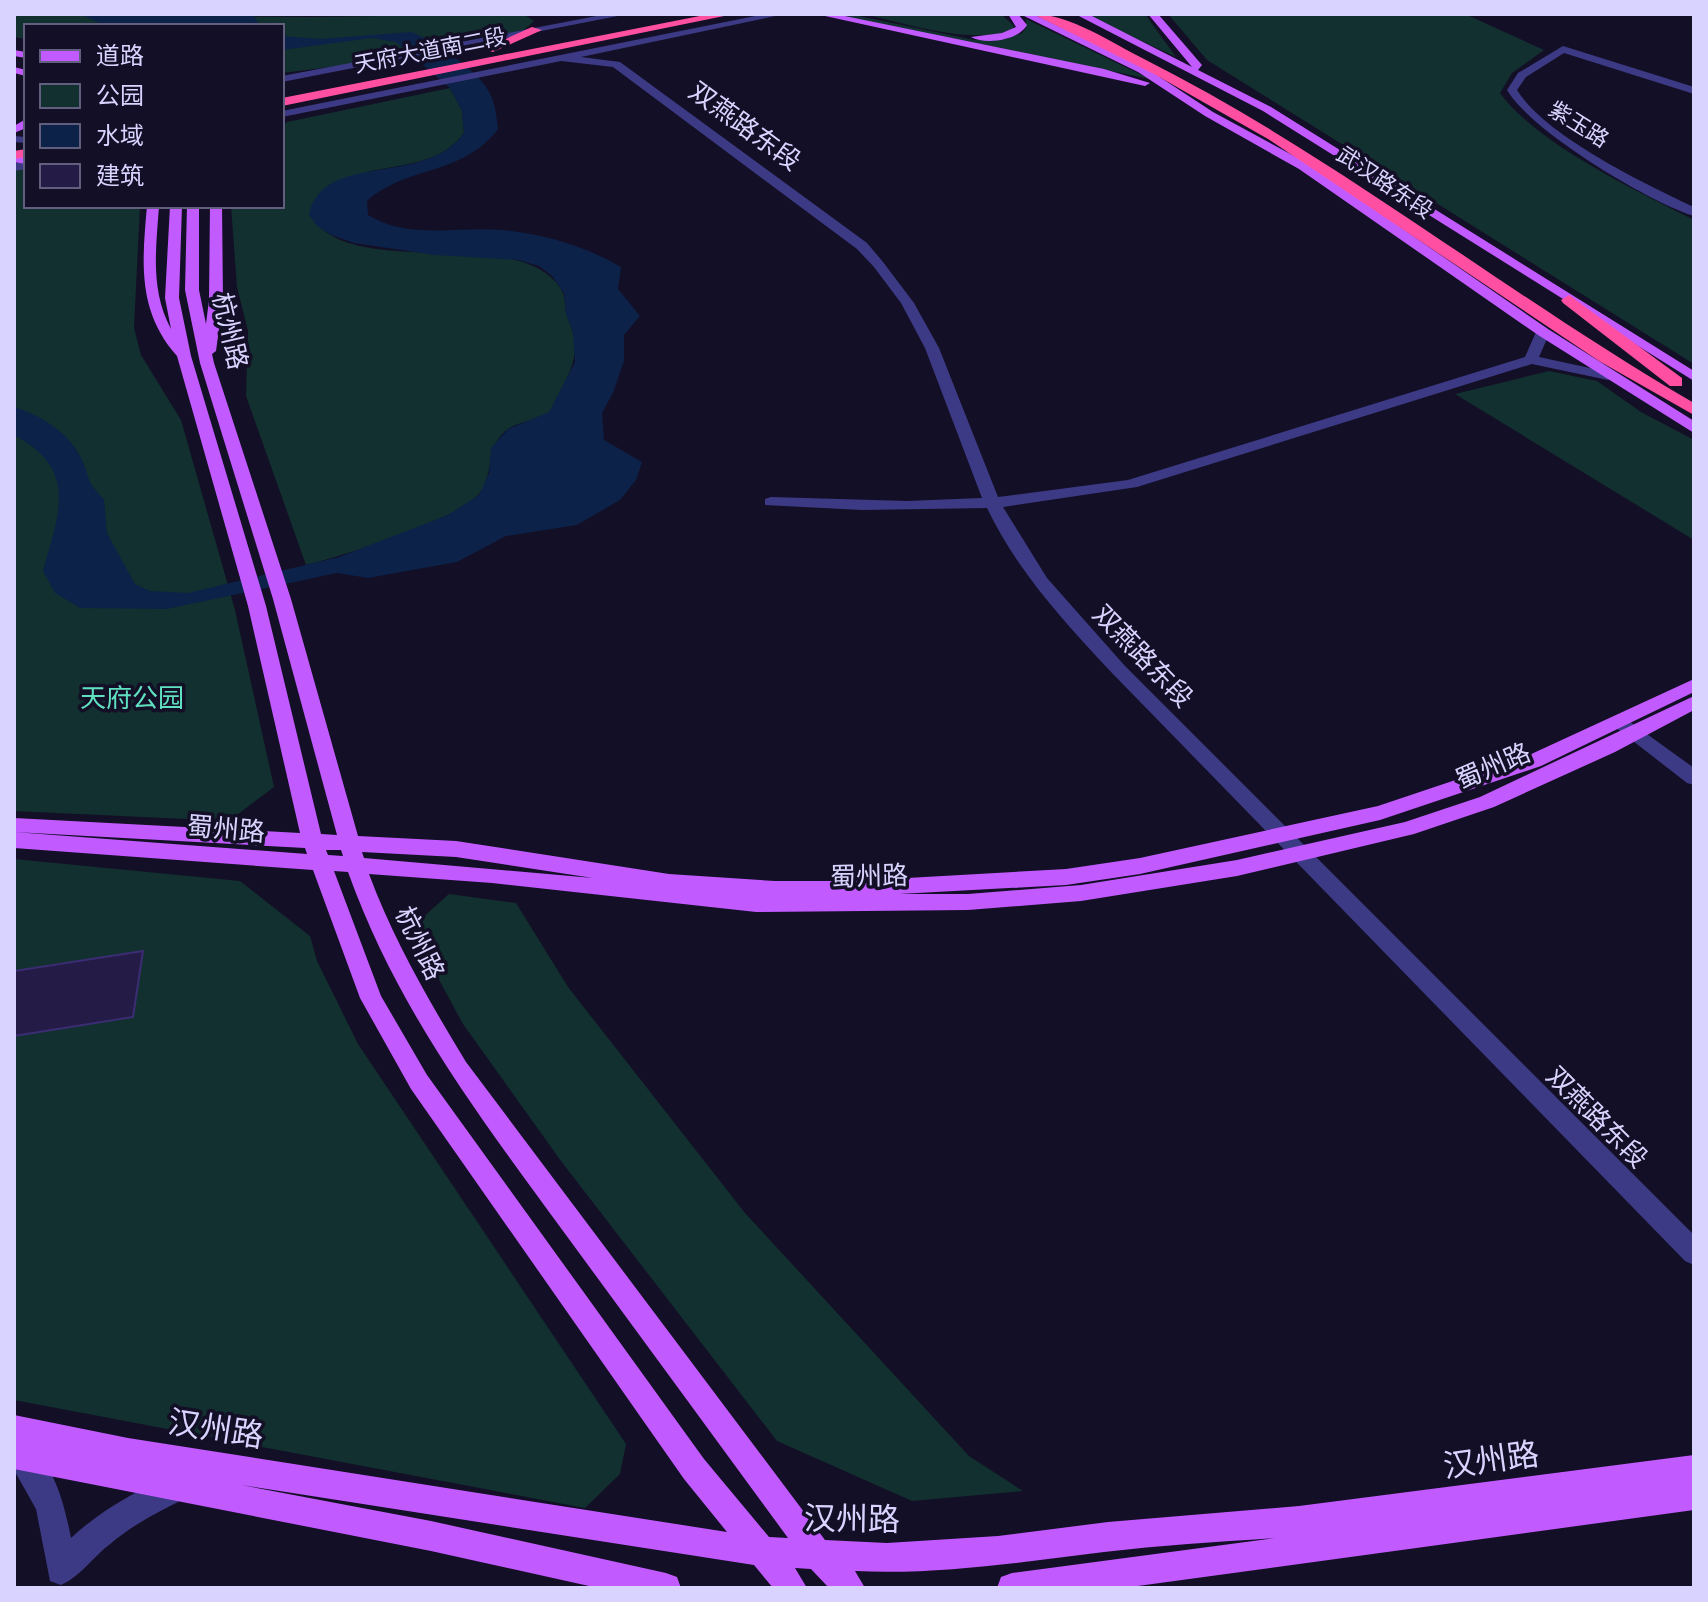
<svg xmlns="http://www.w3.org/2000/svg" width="1708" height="1602" viewBox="0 0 1708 1602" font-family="'Sofia Sans Condensed','Noto Sans SC',sans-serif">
  <rect width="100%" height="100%" fill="#130f26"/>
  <path fill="#12302f" d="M14 14 310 17 523 14 534 21 524 30 354 64 282 73V26H26V39L14 37Z
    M832 14H849L974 40 1021 34 1026 28V19L1150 79Z
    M863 14H1001L1014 26 1011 31C966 44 908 24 863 14Z
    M1083 14H1145L1176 57Z
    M1168 14H1465L1544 50 1512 73 1500 93C1537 144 1637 191 1694 220V364L1207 60Z
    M450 88 462 111 464 133C440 166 400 163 364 173 346 178 325 202 309 214 352 285 517 221 561 289 566 296 564 304 566 312 567 318 570 323 572 329 580 353 571 371 560 392 556 398 553 409 548 413 536 421 520 421 508 429 485 446 495 473 479 494 459 519 340 557 306 565L246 396 248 331 237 287 231 206H282V126L287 122Z
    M26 168V206H140L134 328 141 355 181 420 235 610 274 787 229 821 14 811V170Z
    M1549 371 1597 381 1641 412 1694 440V540L1455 394Z
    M14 859 240 881 310 936 317 961 358 1044 626 1444 620 1474 585 1508 14 1400Z
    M449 894 516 903 568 987 745 1213 969 1456 1023 1491 912 1501 777 1441 561 1161 463 1024 411 928Z"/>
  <path fill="#0c2248" d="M81 14H252L261 26H105Z
    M411 32C430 38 476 70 486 87 495 100 496 113 498 129 463 176 407 165 367 201L368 215C408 240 458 226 503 230 545 235 583 245 621 267L618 289 640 316 624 335V361L613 393 602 413 604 440 642 462 636 480 620 500 577 525 506 536 457 562 368 578 337 573 167 609 80 608 55 593 43 571C59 512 79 470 14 435V407C40 415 68 432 80 456 92 478 82 477 104 499L107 533 135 584 150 591 188 593 339 557 448 515 479 495 489 473 491 448 508 429 549 412 575 362 573 332 566 314 564 293 552 276 539 266 518 260 435 255 354 243 331 235 316 225 309 214C324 150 425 188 464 133L462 111 450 88 396 42 372 38 282 50V36L320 39Z"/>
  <path fill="#241b47" stroke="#3b2d73" stroke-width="2" d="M143 951 133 1017 14 1036V971Z"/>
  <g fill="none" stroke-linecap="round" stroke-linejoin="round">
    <path fill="#3d3a85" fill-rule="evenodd" d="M607 14H628L282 82V76Z
      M765 14H785L581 57 620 62 867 243 883 262 914 303 939 348 998 497 1128 480 1525 357 1536 332 1543 328 1550 332 1539 357 1613 373 1615 376 1608 380 1532 364 1137 487 1003 507 1047 578 1125 666 1694 1235V1265L1685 1261 1113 674C1065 623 1017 571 987 508L862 510 765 505V499L771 497 907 501 982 498 925 348 901 303 874 267 857 249 613 67 561 61 282 117V111Z
      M1563 46 1694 87V94L1564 53 1526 77 1517 90C1545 136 1645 184 1694 207V216C1647 201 1531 131 1507 90L1518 73Z
      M14 136 26 137V143L14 142Z
      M26 161V169L14 171V163Z
      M1622 716 1694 768V785L1687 783 1615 727 1613 722 1615 717Z
      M21 1442C53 1455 65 1507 71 1538 102 1509 141 1488 180 1472L190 1476 194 1486 190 1496C162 1510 133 1524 109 1545 93 1557 80 1577 61 1585L50 1581 36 1509 14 1470V1445Z"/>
    <path fill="#c25bff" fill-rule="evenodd" d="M816 14H835L1104 69 1150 83 1145 86Z
      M1008 14H1018L1027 25C1018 41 985 45 971 37L1002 33 1016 27Z
      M1020 14H1033L1146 68 1213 112 1307 163 1548 329 1694 421V433L1538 335 1299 169 1205 116 1138 72Z
      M1075 14H1088L1192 67 1148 14H1158L1202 65 1198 70 1271 107 1694 371V381L1263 111Z
      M14 50 26 52V58L14 56Z
      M14 67 26 70V76L14 73Z
      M26 119V128L14 133V126Z
      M14 154 26 156V164L14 162Z
      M147 206H159C156 249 150 290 171 329L165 298 170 206H182L179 298 191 356 266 606 321 834 337 835 273 599 200 363 185 290 187 206H199V290L206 324 209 300 210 206H222L223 300 216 351 212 354 214 363 291 599 358 836 456 841 669 874 775 881H854L1066 869 1140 858 1378 806 1527 756 1694 679V692L1541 766 1380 820 1140 874 1066 885 899 894H968L1081 885 1237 860 1405 822 1480 797 1694 696V710L1615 752 1494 807 1414 834 1237 876 1081 901 968 910 756 912 492 883 369 874C394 941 429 1001 466 1062L825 1540 887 1543 998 1536 1108 1522 1299 1506 1694 1455V1510L1123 1588H997L1001 1577 1012 1573 1275 1538C1218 1542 1161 1545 1104 1552 1022 1562 938 1575 855 1571L865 1588H829L811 1569 795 1568 807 1588H773L754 1565 241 1485 431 1521 666 1573 677 1577 681 1588H598L431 1551 14 1469V1415L128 1438 727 1532 684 1479 411 1089 360 998 313 870 14 848V832L307 854 305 848 14 832V818L300 833 248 606 177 356C137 311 142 262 147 206ZM326 850H341L343 856 328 855ZM362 852 456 857 593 878 364 858ZM334 871 348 872C398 1011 480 1117 566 1235 640 1336 714 1437 788 1538L769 1537 704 1459 427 1075 381 996Z"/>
    <path fill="#ff4fa3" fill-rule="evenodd" d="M710 14H734L282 106V98Z
      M1033 14C1070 14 1112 43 1144 59 1338 157 1506 294 1694 403V415L1599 361 1268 139 1154 74Z
      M532 27 542 30 493 52 483 49Z
      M26 149V157L14 159V151Z
      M1569 295 1682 378V386H1670L1563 303 1561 300Z"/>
  </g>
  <g text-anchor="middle" stroke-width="7" stroke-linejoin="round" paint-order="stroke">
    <g font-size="22" fill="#d9d4ff" stroke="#130f26">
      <text transform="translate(430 50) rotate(-11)" y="8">天府大道南二段</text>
      <text transform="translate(1579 124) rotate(32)" y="8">紫玉路</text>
      <text transform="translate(1385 182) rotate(34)" y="8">武汉路东段</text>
    </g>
    <g font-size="26" fill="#d9d4ff" stroke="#130f26">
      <text transform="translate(745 126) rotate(36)" y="9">双燕路东段</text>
      <text transform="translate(230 331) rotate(77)" y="9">杭州路</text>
      <text transform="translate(1143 656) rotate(46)" y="9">双燕路东段</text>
      <text transform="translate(1493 766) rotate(-23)" y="9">蜀州路</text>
      <text transform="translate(226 829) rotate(5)" y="9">蜀州路</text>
      <text transform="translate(869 876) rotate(-1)" y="9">蜀州路</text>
      <text transform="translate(420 943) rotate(64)" y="9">杭州路</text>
      <text transform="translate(1597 1117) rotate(45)" y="9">双燕路东段</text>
    </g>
    <g font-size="26" fill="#5fe0c0" stroke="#130f26">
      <text x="132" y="707">天府公园</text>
    </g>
    <g font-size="32" fill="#d9d4ff" stroke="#130f26">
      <text transform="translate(216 1429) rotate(9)" y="11">汉州路</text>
      <text transform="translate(1491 1460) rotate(-8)" y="11">汉州路</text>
      <text transform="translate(852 1519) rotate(1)" y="11">汉州路</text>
    </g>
  </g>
  <rect width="1708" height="1602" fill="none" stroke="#d9d4ff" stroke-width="32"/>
  <rect x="24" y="24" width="260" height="184" fill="#130f26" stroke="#625e7d" stroke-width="2"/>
  <rect x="40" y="50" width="40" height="12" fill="#c25bff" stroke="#625e7d" stroke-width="2"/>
  <text x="96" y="64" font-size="24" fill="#d9d4ff">道路</text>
  <rect x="40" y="84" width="40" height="24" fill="#12302f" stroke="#625e7d" stroke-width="2"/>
  <text x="96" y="104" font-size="24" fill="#d9d4ff">公园</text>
  <rect x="40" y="124" width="40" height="24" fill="#0c2248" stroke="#625e7d" stroke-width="2"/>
  <text x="96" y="144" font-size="24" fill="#d9d4ff">水域</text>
  <rect x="40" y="164" width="40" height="24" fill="#241b47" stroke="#625e7d" stroke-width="2"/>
  <text x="96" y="184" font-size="24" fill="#d9d4ff">建筑</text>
</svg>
